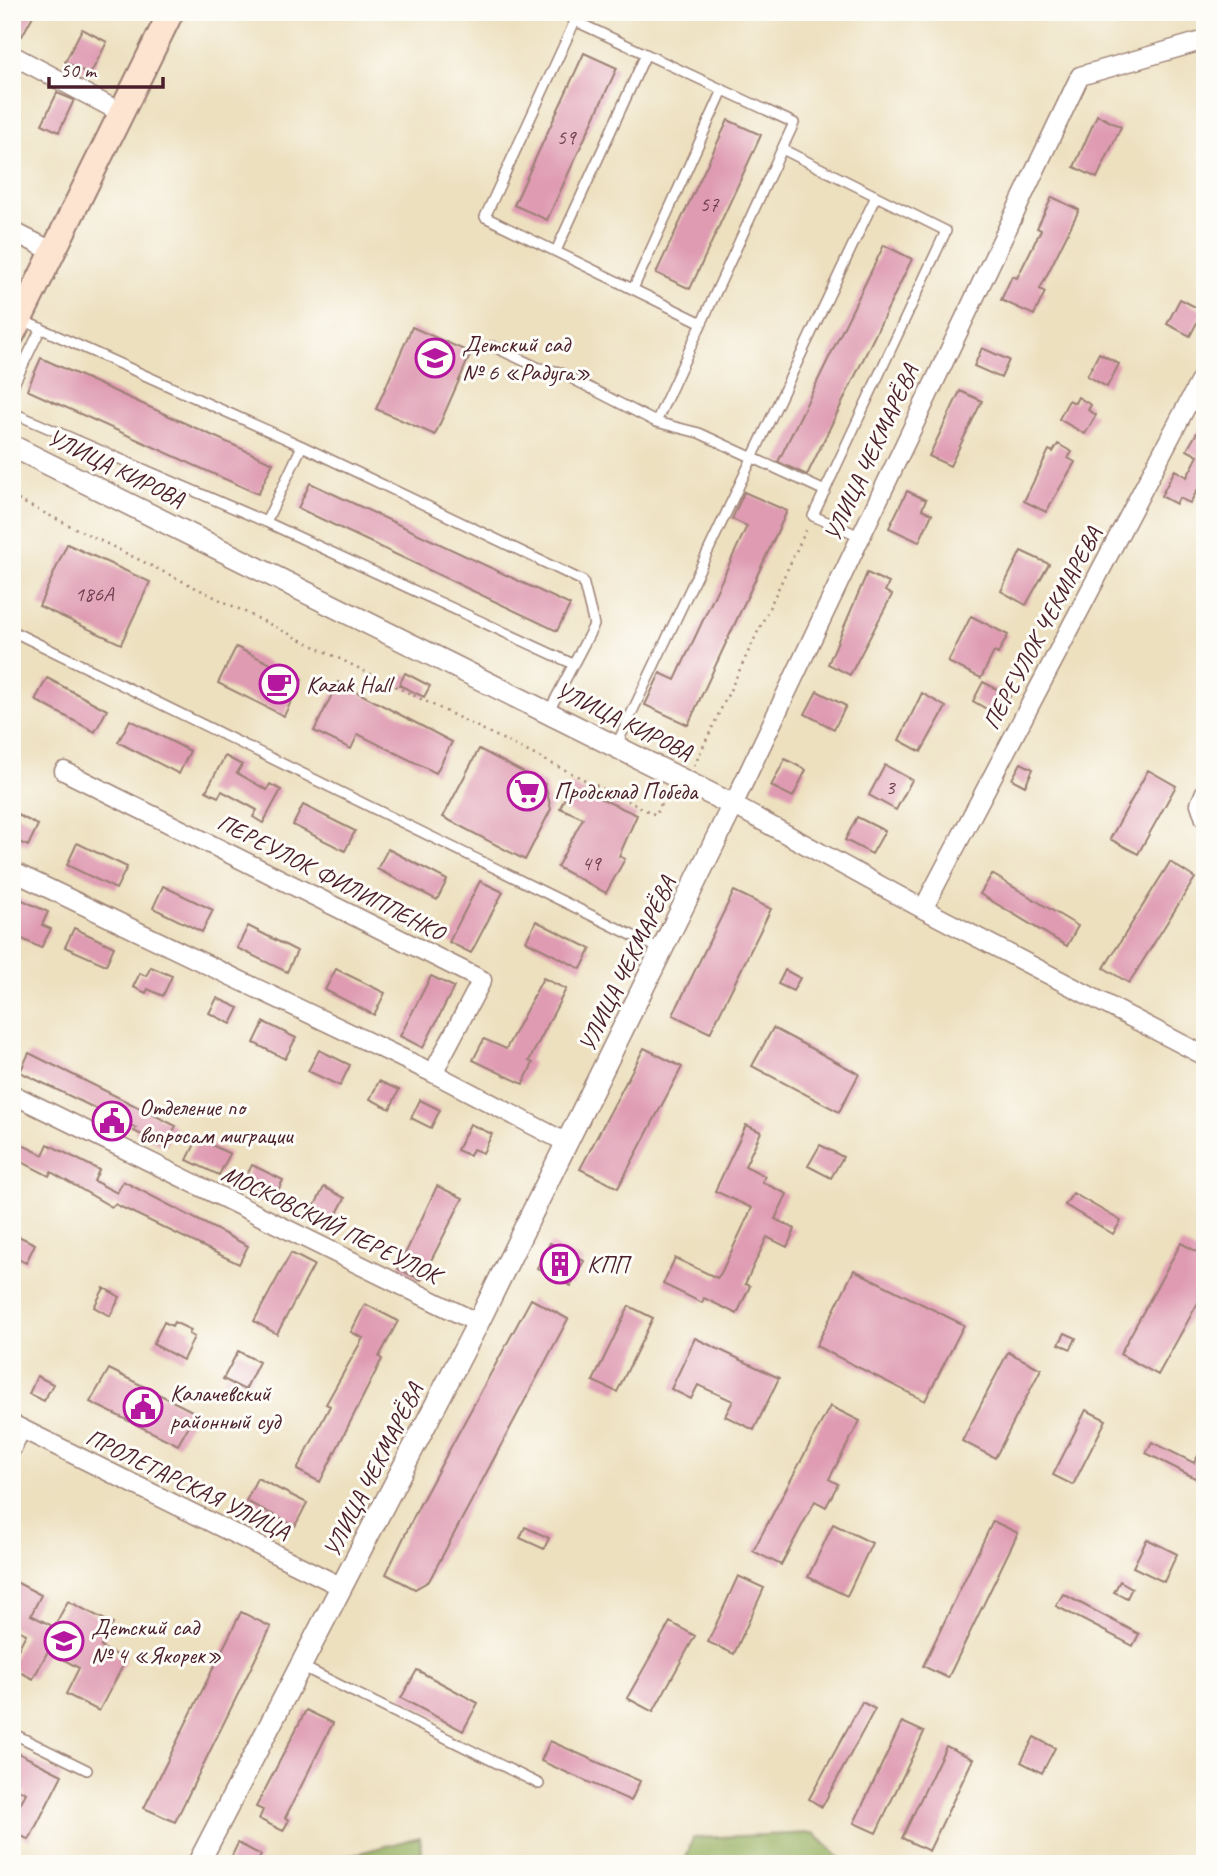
<svg xmlns="http://www.w3.org/2000/svg" width="1217" height="1876" viewBox="0 0 1217 1876" font-family="Caveat,sans-serif">
  <rect width="100%" height="100%" fill="#fdfcf7"/>
  <filter id="ink" filterUnits="userSpaceOnUse"><feTurbulence type="fractalNoise" baseFrequency=".0143" numOctaves="2"/><feDisplacementMap in="SourceGraphic" scale="14" xChannelSelector="R" yChannelSelector="G"/><feConvolveMatrix kernelMatrix="1 2 1 2 8 2 1 2 1" color-interpolation-filters="sRGB"/></filter>
  <filter id="wash" filterUnits="userSpaceOnUse"><feTurbulence type="fractalNoise" baseFrequency=".00686" numOctaves="4" result="noise"/><feDisplacementMap in="SourceGraphic" scale="28" xChannelSelector="R" yChannelSelector="G"/><feGaussianBlur stdDeviation="1.57" result="paint"/><feColorMatrix in="noise" values="0 0 0 0 0 0 0 0 0 0 0 0 0 0 0 0 0 1.4 0 .05"/><feComposite in="paint" operator="in"/></filter>
  <g filter="url(#wash)">
    <rect width="100%" height="100%" fill="#ede0bf"/>
    <path fill="#96b061" stroke="#706846" stroke-width="2" d="M814 1833 846 1864H684L693 1838Z
      M420 1837 422 1864H339L343 1857Z"/>
    <g id="blocks">
      <path fill="#df9bb2" d="M12 12H35L22 36 12 30Z
        M82 29 107 42 90 75 65 62Z
        M584 53 617 68 547 220 514 205Z
        M57 93 74 100 59 132 42 124Z
        M1097 115 1121 127 1097 178 1074 167Z
        M728 120 761 135 690 289 656 273Z
        M1052 197 1079 210 1040 289 1045 292 1034 315 1001 300 1012 276 1017 278 1041 230 1037 228Z
        M884 245 912 259 807 475 778 462Z
        M1180 299 1203 311 1190 336 1167 324Z
        M412 327 471 353 435 435 376 409Z
        M982 348 1009 360 1001 378 974 366Z
        M1099 353 1119 364 1107 387 1087 376Z
        M41 358 273 463 258 494 27 390Z
        M960 391 982 401 950 466 929 456Z
        M1078 397 1091 405 1088 410 1096 415 1085 434 1059 419 1069 400 1075 403Z
        M1205 418V477L1190 503 1179 498 1176 504 1161 496 1175 470 1187 477 1198 456 1187 450Z
        M1058 444 1072 452 1068 458 1075 462 1046 512 1024 501 1049 450 1053 452Z
        M310 483 570 605 557 631 298 508Z
        M907 491 926 500 922 509 932 514 919 542 889 528Z
        M744 492 787 511 688 725 645 705 660 673 675 680 747 526 732 519Z
        M67 544 150 582 121 644 39 606Z
        M1021 551 1049 564 1026 605 1001 591Z
        M867 573 889 583 885 591 892 595 850 675 828 664Z
        M971 616 1008 635 998 654 994 652 981 678 948 662Z
        M236 647 302 679 284 716 218 683Z
        M405 673 430 686 424 697 399 685Z
        M47 678 107 710 95 732 35 700Z
        M338 682 452 742 436 773 358 734 351 749 314 731Z
        M983 682 1010 696 999 716 973 701Z
        M817 691 846 706 834 729 805 714Z
        M922 693 946 707 921 752 899 740Z
        M130 720 190 751 179 774 118 742Z
        M479 749 545 784 551 809 525 860 443 817Z
        M225 756 242 765 237 773 267 790 270 784 281 790 263 823 253 817 257 810 222 791 218 797 206 791Z
        M785 759 806 770 793 797 771 786Z
        M1021 763 1033 769 1025 786 1012 779Z
        M885 765 912 780 896 810 869 795Z
        M1148 770 1176 786 1138 854 1110 839Z
        M571 785 637 815 619 856 625 859 606 893 557 867 583 818 560 808Z
        M303 805 355 831 345 851 293 825Z
        M12 812 38 825 28 846 12 839Z
        M857 817 885 831 872 854 845 840Z
        M77 843 127 867 116 889 67 865Z
        M388 849 447 880 437 900 377 869Z
        M1170 862 1195 878 1129 983 1104 968Z
        M992 874 1078 926 1067 946 980 894Z
        M480 881 503 892 471 953 449 942Z
        M163 886 213 910 202 932 153 908Z
        M734 891 771 909 710 1033 673 1015Z
        M12 895 48 912 42 925 51 929 41 948 12 934Z
        M536 921 591 949 581 969 526 941Z
        M248 926 297 951 287 972 237 948Z
        M74 928 114 947 106 965 65 947Z
        M151 967 172 976 163 996 148 989 146 993 133 987 140 973 146 976Z
        M336 969 385 993 374 1015 325 990Z
        M785 970 800 978 793 991 778 984Z
        M431 976 454 987 423 1048 400 1036Z
        M543 978 566 989 529 1061 533 1063 523 1084 473 1060 484 1039 506 1049Z
        M217 998 239 1008 231 1024 209 1013Z
        M264 1022 296 1038 285 1059 254 1043Z
        M773 1028 859 1074 839 1112 752 1066Z
        M644 1048 682 1067 618 1188 580 1169Z
        M319 1050 350 1065 340 1086 308 1071Z
        M29 1053 176 1126 165 1147 134 1131 136 1128 20 1072Z
        M379 1081 399 1090 390 1109 370 1099Z
        M420 1100 440 1110 431 1128 411 1118Z
        M470 1124 492 1134 483 1153 473 1149 470 1156 457 1150Z
        M746 1125 761 1132 745 1166 765 1176 762 1182 787 1194 775 1219 795 1229 787 1247 767 1237 745 1284 750 1286 737 1314 704 1298 702 1303 663 1284 675 1258 717 1278 721 1273 752 1208 715 1191Z
        M198 1138 230 1154 219 1175 187 1160Z
        M12 1140 43 1155 48 1144 99 1170 94 1181 117 1193 123 1181 248 1246 239 1264 115 1204 112 1207 51 1172 49 1176 12 1157Z
        M820 1145 843 1157 831 1178 808 1166Z
        M252 1165 283 1180 273 1201 241 1186Z
        M437 1186 463 1198 421 1280 398 1269Z
        M324 1187 345 1198 329 1229 308 1219Z
        M1073 1193 1121 1221 1113 1234 1065 1205Z
        M12 1233 35 1244 26 1263 12 1256Z
        M550 1243 584 1261 571 1286 537 1268Z
        M1181 1243 1205 1256V1290L1158 1375 1120 1354Z
        M291 1253 314 1265 277 1334 254 1321Z
        M854 1270 964 1325 925 1401 816 1346Z
        M104 1288 120 1297 110 1316 94 1307Z
        M531 1299 568 1319 429 1581 415 1589 386 1574 420 1504Z
        M365 1304 398 1321 379 1357 382 1359 320 1482 297 1470 330 1406 326 1404 363 1338 351 1332Z
        M629 1306 653 1318 617 1392 593 1381Z
        M164 1322 172 1326 174 1322 191 1330 189 1334 194 1337 183 1360 153 1344Z
        M1065 1333 1076 1338 1071 1349 1059 1344Z
        M695 1338 779 1378 754 1430 725 1416 733 1401 698 1385 691 1399 671 1389Z
        M238 1351 259 1362 245 1390 223 1379Z
        M1008 1352 1041 1369 995 1458 962 1441Z
        M109 1369 196 1413 178 1445 90 1402Z
        M37 1376 53 1384 44 1401 29 1394Z
        M830 1406 860 1421 829 1479 838 1484 826 1507 815 1501 781 1565 753 1551Z
        M1086 1410 1106 1420 1073 1485 1053 1475Z
        M1152 1442 1194 1463 1205 1443V1483L1146 1453Z
        M257 1478 307 1503 295 1526 246 1501Z
        M993 1521 1018 1533 948 1678 923 1666Z
        M833 1524 872 1543 847 1596 808 1577Z
        M525 1527 549 1538 544 1549 520 1538Z
        M1147 1539 1177 1554 1164 1582 1133 1567Z
        M738 1576 764 1588 734 1654 708 1642Z
        M12 1580 41 1595 31 1615 54 1627 68 1601 113 1624 101 1647 126 1660 99 1711 66 1694 79 1668 48 1651 33 1679 12 1668V1661L26 1634 12 1627Z
        M1120 1581 1132 1588 1127 1598 1114 1592Z
        M1063 1594 1139 1634 1133 1646 1056 1606Z
        M241 1612 271 1627 175 1822 144 1808Z
        M670 1622 695 1636 653 1712 627 1698Z
        M417 1670 478 1703 463 1731 401 1698Z
        M862 1702 875 1709 822 1807 809 1799Z
        M306 1710 333 1723 285 1818 289 1820 283 1831 259 1819 263 1810 256 1807Z
        M902 1722 924 1732 876 1833 854 1823Z
        M1034 1737 1055 1748 1042 1773 1021 1762Z
        M550 1741 640 1781 631 1801 541 1761Z
        M946 1746 973 1759 929 1851 902 1838Z
        M12 1750 62 1775 29 1840 12 1831V1819L26 1793 12 1786Z
        M238 1843 261 1855 257 1864H228Z"/>
    </g>
  </g>
  <g filter="url(#ink)">
    <use href="#blocks" fill-opacity="0" stroke="#9c8075" stroke-width="2"/>
    <g fill="none" stroke-linecap="round" stroke-linejoin="round">
      <defs>
        <path id="service" d="M782 149 656 422 699 433 825 491
          M556 251 646 54
          M633 289 723 90
          M22 320 302 446 583 581 594 625 548 713
          M700 322 485 217 575 21 794 123 782 149 946 231 813 516 860 536
          M492 346 539 368 559 372 656 422
          M12 388 41 328
          M12 409 18 415 266 522
          M302 446 266 522 573 664
          M12 631 662 950
          M616 746 876 196
          M301 1666 539 1784
          M12 1733 87 1770"/>
        <path id="minor" d="M1205 40 1080 76 733 805 923 909 1205 1056
          M12 55 122 113
          M12 231 54 252
          M64 771 482 980 433 1073
          M1205 792 1200 804 1205 819
          M12 871 433 1073 567 1143
          M923 909 1205 371
          M12 1094 478 1323
          M12 1424 342 1587
          M12 1448 21 1429"/>
        <path id="tertiary" d="M12 446 733 805 478 1323 198 1864"/>
        <path id="secondary" d="M12 335 171 12"/>
      </defs>
      <use href="#service" stroke="#9c8075" stroke-width="12"/>
      <use href="#minor" stroke="#9c8075" stroke-width="21"/>
      <use href="#tertiary" stroke="#9c8075" stroke-width="24"/>
      <use href="#secondary" stroke="#9c8075" stroke-width="28"/>
      <path stroke="#9c8075" stroke-width="2.5" stroke-dasharray="2 5" stroke-linecap="butt" d="M12 497 656 815 667 791
        M694 766 808 526"/>
      <use href="#service" stroke="#fff" stroke-width="9"/>
      <use href="#minor" stroke="#fff" stroke-width="18"/>
      <use href="#tertiary" stroke="#fff" stroke-width="21"/>
      <use href="#secondary" stroke="#fde4d1" stroke-width="24"/>
    </g>
  </g>
  <defs>
    <symbol id="school-ring" viewBox="-11 -11 22 22"><circle r="9.5" fill="#fdfcf7" stroke="#b5179e" stroke-width="1.5"/><path d="M0-5L7-2L0 1L-7-2ZM-4 1L0 2.5L4 1V4Q0 6-4 4Z" fill="#b5179e"/></symbol>
    <symbol id="cafe-ring" viewBox="-11 -11 22 22"><circle r="9.5" fill="#fdfcf7" stroke="#b5179e" stroke-width="1.5"/><path d="M-5.5-4.5H6V0H3Q3 3.5 0 3.5H-2.5Q-5.5 3.5-5.5 0ZM3-3.2v2h1.7v-2ZM-6 4.5H4V6H-6Z" fill="#b5179e"/></symbol>
    <symbol id="supermarket-ring" viewBox="-11 -11 22 22"><circle r="9.5" fill="#fdfcf7" stroke="#b5179e" stroke-width="1.5"/><path d="M-6-5.5h2.5l.6 2H6L4.5 2H-2.5L-4.4-4H-6ZM-1.5 3.2a1.3 1.3 0 1 0 .1 0ZM3 3.2a1.3 1.3 0 1 0 .1 0Z" fill="#b5179e"/></symbol>
    <symbol id="civic-ring" viewBox="-11 -11 22 22"><circle r="9.5" fill="#fdfcf7" stroke="#b5179e" stroke-width="1.5"/><path d="M-.6-6.5H3V-4.5H.6V-3L4-1V1h2V6H-6V1h2V-1L-.6-3ZM-1.2 2.5V6h2.4V2.5Z" fill="#b5179e"/></symbol>
    <symbol id="building-ring" viewBox="-11 -11 22 22"><circle r="9.5" fill="#fdfcf7" stroke="#b5179e" stroke-width="1.5"/><path d="M-4-6H4V6H1V3H-1V6H-4ZM-2.5-4.3h1.7v1.8h-1.7ZM.8-4.3h1.7v1.8H.8ZM-2.5-1h1.7V.8h-1.7ZM.8-1h1.7V.8H.8Z" fill="#b5179e"/></symbol>
  </defs>
  <g fill-rule="evenodd">
    <use href="#school-ring" x="413" y="336" width="44" height="44"/>
    <use href="#cafe-ring" x="257" y="662" width="44" height="44"/>
    <use href="#supermarket-ring" x="505" y="769" width="44" height="44"/>
    <use href="#civic-ring" x="90" y="1099" width="44" height="44"/>
    <use href="#building-ring" x="538" y="1242" width="44" height="44"/>
    <use href="#civic-ring" x="121" y="1385" width="44" height="44"/>
    <use href="#school-ring" x="42" y="1619" width="44" height="44"/>
  </g>
  <g text-anchor="middle" stroke-width="6" stroke-linejoin="round" paint-order="stroke">
    <g font-size="21" fill="#6f3e4d">
      <text x="566" y="144">59</text>
      <text x="709" y="211">57</text>
      <text x="94" y="601">186А</text>
      <text x="890" y="794">3</text>
      <text x="591" y="870">49</text>
    </g>
    <g font-size="24" fill="#4a1f2b" stroke="#fdfcf7" text-anchor="start">
      <text x="462" y="352">Детский сад<tspan x="462" dy="28">№ 6 «Радуга»</tspan></text>
      <text x="306" y="692">Kazak Hall</text>
      <text x="554" y="799">Продсклад Победа</text>
      <text x="139" y="1115">Отделение по<tspan x="139" dy="28">вопросам миграции</tspan></text>
      <text x="587" y="1272">КПП</text>
      <text x="170" y="1401">Калачевский<tspan x="170" dy="28">районный суд</tspan></text>
      <text x="91" y="1635">Детский сад<tspan x="91" dy="28">№ 4 «Якорек»</tspan></text>
    </g>
    <g font-size="24" fill="#4a1f2b" stroke="#fdfcf7">
      <text transform="translate(871 453) rotate(-65)" y="8">УЛИЦА ЧЕКМАРЁВА</text>
      <text transform="translate(116 468) rotate(26)" y="8">УЛИЦА КИРОВА</text>
      <text transform="translate(1042 628) rotate(-62)" y="8">ПЕРЕУЛОК ЧЕКМАРЕВА</text>
      <text transform="translate(624 721) rotate(26)" y="8">УЛИЦА КИРОВА</text>
      <text transform="translate(331 877) rotate(27)" y="8">ПЕРЕУЛОК ФИЛИППЕНКО</text>
      <text transform="translate(627 964) rotate(-64)" y="8">УЛИЦА ЧЕКМАРЁВА</text>
      <text transform="translate(331 1224) rotate(26)" y="8">МОСКОВСКИЙ ПЕРЕУЛОК</text>
      <text transform="translate(373 1470) rotate(-63)" y="8">УЛИЦА ЧЕКМАРЁВА</text>
      <text transform="translate(188 1484) rotate(26)" y="8">ПРОЛЕТАРСКАЯ УЛИЦА</text>
    </g>
  </g>
  <rect width="1217" height="1876" fill="none" stroke="#fdfcf7" stroke-width="42"/>
  <path d="M49 77v10h114v-10" fill="none" stroke="#4a1f2b" stroke-width="3.5"/>
  <text x="60" y="77" font-size="21" fill="#4a1f2b" stroke="#fdfcf7" stroke-width="5" paint-order="stroke">50 m</text>
</svg>
